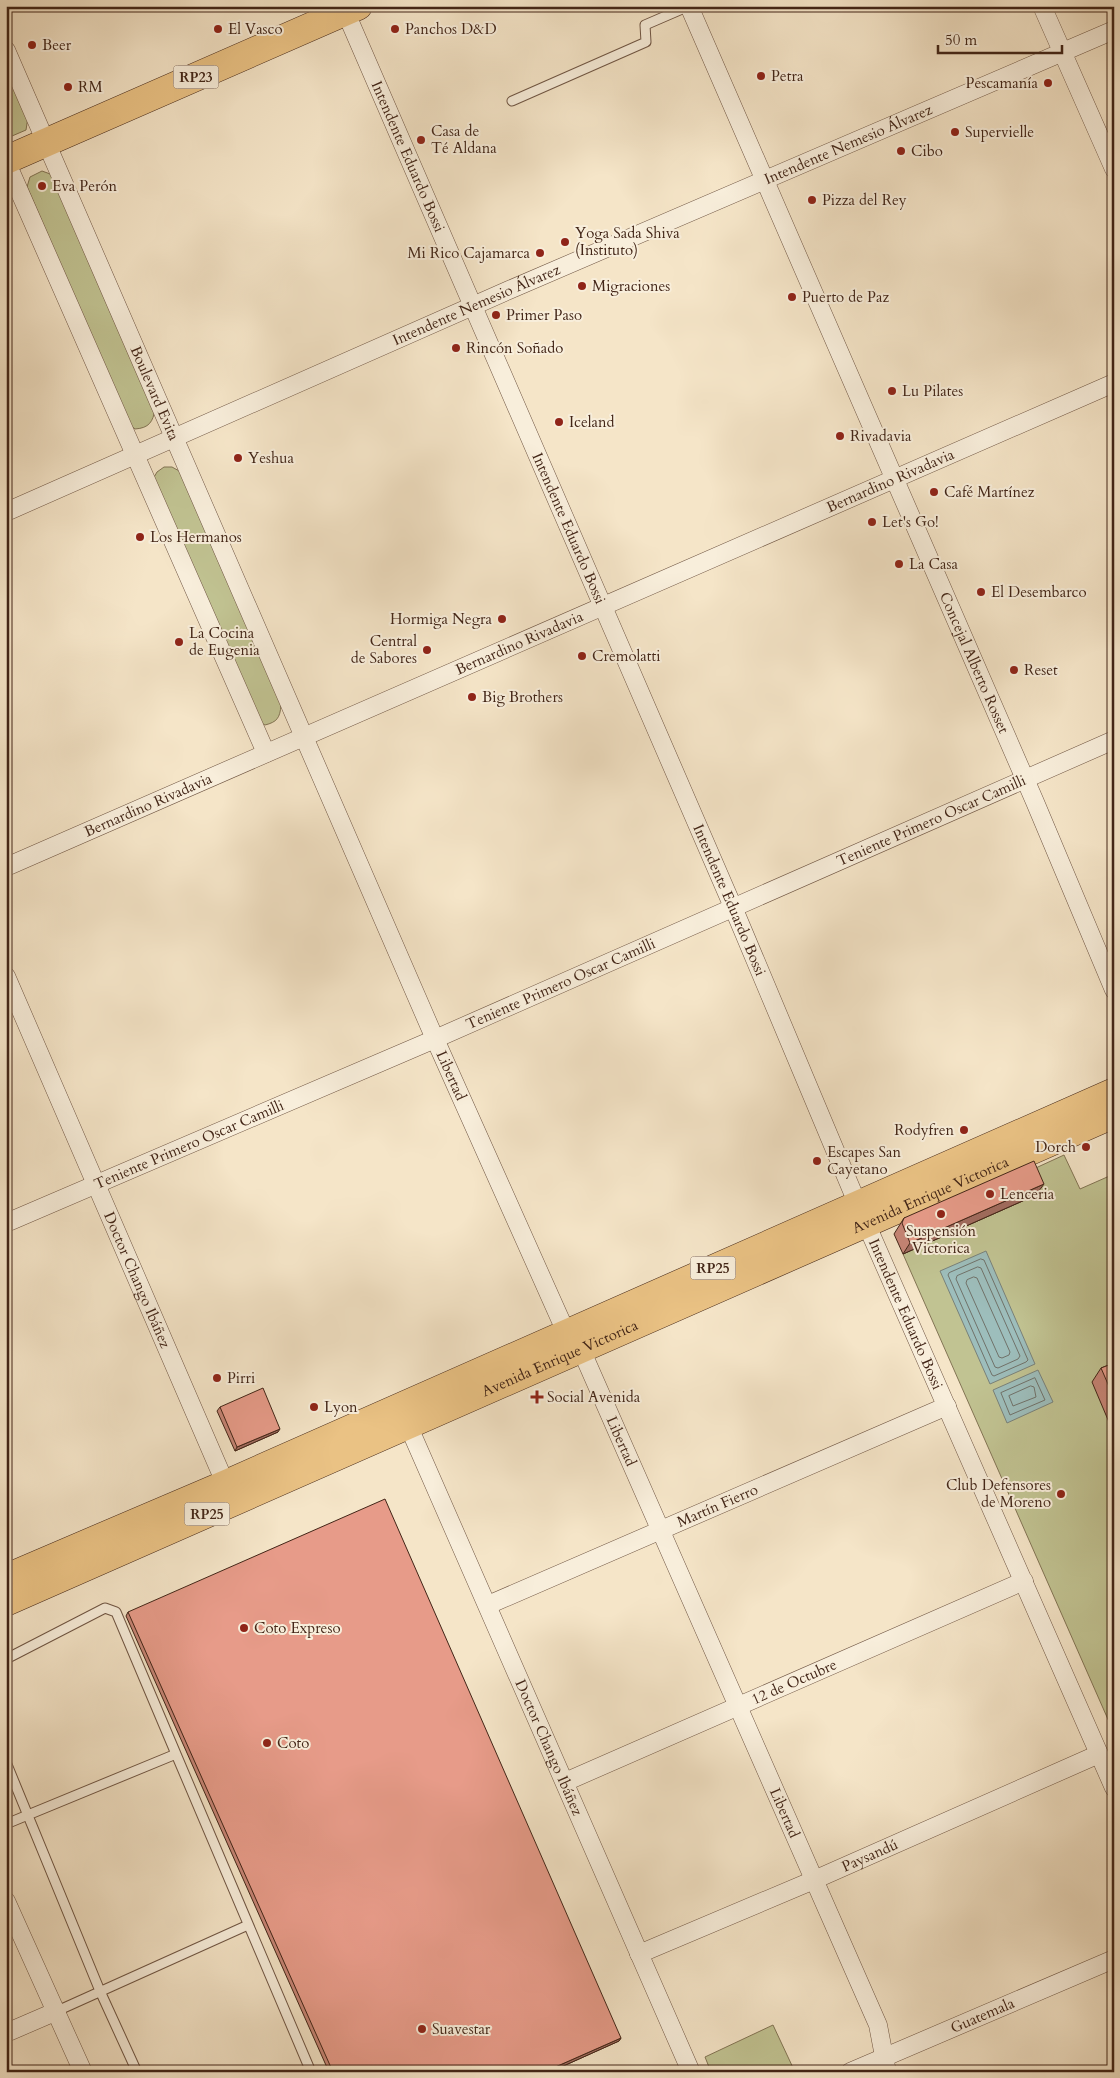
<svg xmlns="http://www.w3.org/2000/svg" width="1120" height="2078" viewBox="0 0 1120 2078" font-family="Cardo,serif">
  <rect width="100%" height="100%" fill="#f5e5c8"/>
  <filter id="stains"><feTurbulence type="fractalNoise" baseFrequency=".004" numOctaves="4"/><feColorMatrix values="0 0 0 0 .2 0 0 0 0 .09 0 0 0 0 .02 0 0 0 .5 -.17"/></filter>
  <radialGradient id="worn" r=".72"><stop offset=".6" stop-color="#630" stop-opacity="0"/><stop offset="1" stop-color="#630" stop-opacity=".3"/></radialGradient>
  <path fill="#c1c392" stroke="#827454" d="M6 68 28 117 26 130 12 136 6 133Z
    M42 171 53 175 155 409C153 422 149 428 135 429L130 425 27 187 30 177Z
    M164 467H172L181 472 281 705C280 718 277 722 265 725L259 722 153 479 157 472Z
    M1064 1155 1080 1189 1114 1174V1733L903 1254 1036 1195 1027 1172Z
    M773 2025 795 2072H711L705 2057Z"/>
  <path fill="#9dbebc" stroke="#79817a" d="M986 1251 1035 1364 990 1384 940 1271Z
    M1038 1370 1053 1402 1007 1423 993 1390Z"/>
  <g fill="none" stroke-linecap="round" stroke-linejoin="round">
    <path stroke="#70726a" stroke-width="1" d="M981 1259 984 1260 1028 1360 1026 1362 994 1376 992 1375 948 1275 949 1273Z
      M978 1267 981 1268 1020 1356 1018 1359 998 1368 995 1367 956 1279 957 1276Z
      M974 1277 977 1278 1010 1352 1009 1355 1002 1358 999 1357 966 1283 967 1280Z
      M1035 1378 1045 1400 1010 1415 1001 1393Z
      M1031 1386 1034 1387 1036 1397 1013 1406 1009 1396Z"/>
    <defs>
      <path id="lane" d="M512 101 646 42 645 25 689 6
        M6 1659 105 1608 116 1612 176 1754
        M6 1762 100 1991 137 2072
        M6 1824 176 1754 311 2072
        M57 2011 248 1925"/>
      <g id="street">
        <path id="s1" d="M343 6 733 907 858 1205 1114 1788"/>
        <path id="s2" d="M689 6 1035 802 1114 990"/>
        <path d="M1042 6 1114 169"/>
        <path id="s3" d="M6 50 435 1039 561 1321 580 1347 878 2025 887 2072"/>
        <path d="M6 161 266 753"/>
        <path id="s4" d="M6 512 509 290 1114 30"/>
        <path id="s5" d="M6 867 1114 383"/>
        <path id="s6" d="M6 976 229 1492"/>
        <path id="s7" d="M6 1223 435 1039 1114 740"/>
        <path id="s8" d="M408 1425 691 2072"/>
        <path id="s9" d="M488 1605 947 1406"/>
        <path id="s10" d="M565 1782 1024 1581"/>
        <path d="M6 1901 83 2072"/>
        <path id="s11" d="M639 1954 814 1880 1099 1754"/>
        <path d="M6 2033 57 2011"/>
        <path id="s12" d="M850 2072 1114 1959"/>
      </g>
      <g id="primary">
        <path d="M6 160 358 6"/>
        <path d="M6 1578 226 1484 1114 1092"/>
        <path id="s13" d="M6 1602 1114 1114"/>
      </g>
    </defs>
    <use href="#lane" stroke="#6f5543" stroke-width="11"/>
    <use href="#street" stroke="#6f5543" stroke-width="19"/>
    <use href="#primary" stroke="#422517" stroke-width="29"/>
    <use href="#lane" stroke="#f8eedb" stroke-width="9"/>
    <use href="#street" stroke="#f8eedb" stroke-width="18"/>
    <use href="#primary" stroke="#eac284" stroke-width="28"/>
  </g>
  <path fill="#c78576" stroke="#422517" d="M1036 1195 903 1254 894 1234 904 1218Z
    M1114 1363V1434L1092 1382 1101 1368Z
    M220 1407 278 1432 235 1451 217 1411Z
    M128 1612 621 2038 619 2041 550 2072H329L126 1616Z"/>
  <path fill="#a26c60" stroke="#422517" d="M1044 1184 1036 1195 903 1254 910 1243Z
    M280 1429 278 1432 235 1451 237 1447Z
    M621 2038 619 2041 550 2072H544Z"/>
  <path fill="#e79b89" stroke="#422517" d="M1034 1161 1044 1184 910 1243 902 1223 904 1218Z
    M1114 1363V1398L1101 1368Z
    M263 1388 280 1429 237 1447 220 1407Z
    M385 1499 621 2038 544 2072H333L128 1612Z"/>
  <g fill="#8f2418" stroke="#f8eedb" stroke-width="2">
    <circle cx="218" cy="29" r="5"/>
    <circle cx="395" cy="29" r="5"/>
    <circle cx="32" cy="45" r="5"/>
    <circle cx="761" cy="76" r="5"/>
    <circle cx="1048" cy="83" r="5"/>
    <circle cx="68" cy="87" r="5"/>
    <circle cx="955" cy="132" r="5"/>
    <circle cx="421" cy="140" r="5"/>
    <circle cx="901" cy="151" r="5"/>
    <circle cx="42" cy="186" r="5"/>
    <circle cx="812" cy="200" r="5"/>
    <circle cx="565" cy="242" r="5"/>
    <circle cx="540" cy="253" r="5"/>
    <circle cx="582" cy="286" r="5"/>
    <circle cx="792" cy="297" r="5"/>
    <circle cx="496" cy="315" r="5"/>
    <circle cx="456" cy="348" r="5"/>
    <circle cx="892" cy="391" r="5"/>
    <circle cx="559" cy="422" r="5"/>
    <circle cx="840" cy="436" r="5"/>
    <circle cx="238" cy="458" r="5"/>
    <circle cx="934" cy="492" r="5"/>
    <circle cx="872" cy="522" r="5"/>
    <circle cx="140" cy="537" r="5"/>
    <circle cx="899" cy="564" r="5"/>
    <circle cx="981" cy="592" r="5"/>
    <circle cx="502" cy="619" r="5"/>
    <circle cx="179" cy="642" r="5"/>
    <circle cx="427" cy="650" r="5"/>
    <circle cx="582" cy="656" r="5"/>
    <circle cx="1014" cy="670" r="5"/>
    <circle cx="472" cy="697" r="5"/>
    <circle cx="964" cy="1130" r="5"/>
    <circle cx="1086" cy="1147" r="5"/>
    <circle cx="817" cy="1161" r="5"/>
    <circle cx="990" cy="1194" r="5"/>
    <circle cx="941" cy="1214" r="5"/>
    <circle cx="217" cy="1378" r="5"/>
    <path d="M534.5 1389.5h5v5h5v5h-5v5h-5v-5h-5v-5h5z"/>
    <circle cx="314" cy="1407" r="5"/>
    <circle cx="1061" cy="1494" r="5"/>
    <circle cx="244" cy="1628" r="5"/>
    <circle cx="267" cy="1743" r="5"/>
    <circle cx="422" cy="2029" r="5"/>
  </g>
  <g text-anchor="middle" stroke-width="4" stroke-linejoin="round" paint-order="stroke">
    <g fill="#f8eedb" stroke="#796152" stroke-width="1">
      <rect x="173.5" y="65.5" width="45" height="23" rx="4"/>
      <rect x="690.5" y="1256.5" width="45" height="23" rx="4"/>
      <rect x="184.5" y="1502.5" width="45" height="23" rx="4"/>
    </g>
    <g font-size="14" font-weight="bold" fill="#422517">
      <text x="196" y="82">RP23</text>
      <text x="713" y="1273">RP25</text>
      <text x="207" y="1519">RP25</text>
    </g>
    <g font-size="15" fill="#422517" stroke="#f8eedb" text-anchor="start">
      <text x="228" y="34">El Vasco</text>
      <text x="405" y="34">Panchos D&amp;D</text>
      <text x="42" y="50">Beer</text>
      <text x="771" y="81">Petra</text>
      <text x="1038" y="88" text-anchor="end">Pescamanía</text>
      <text x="78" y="92">RM</text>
      <text x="431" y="136">Casa de<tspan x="431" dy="17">Té Aldana</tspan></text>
      <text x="965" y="137">Supervielle</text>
      <text x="911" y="156">Cibo</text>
      <text x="52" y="191">Eva Perón</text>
      <text x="822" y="205">Pizza del Rey</text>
      <text x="575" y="238">Yoga Sada Shiva<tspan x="575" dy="17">(Instituto)</tspan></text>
      <text x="530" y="258" text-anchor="end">Mi Rico Cajamarca</text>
      <text x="592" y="291">Migraciones</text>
      <text x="802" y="302">Puerto de Paz</text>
      <text x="506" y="320">Primer Paso</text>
      <text x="466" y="353">Rincón Soñado</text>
      <text x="902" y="396">Lu Pilates</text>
      <text x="569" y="427">Iceland</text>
      <text x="850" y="441">Rivadavia</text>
      <text x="248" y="463">Yeshua</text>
      <text x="944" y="497">Café Martínez</text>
      <text x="882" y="527">Let's Go!</text>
      <text x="150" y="542">Los Hermanos</text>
      <text x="909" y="569">La Casa</text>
      <text x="991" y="597">El Desembarco</text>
      <text x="492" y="624" text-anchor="end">Hormiga Negra</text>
      <text x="189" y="638">La Cocina<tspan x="189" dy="17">de Eugenia</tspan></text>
      <text x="417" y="646" text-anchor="end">Central<tspan x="417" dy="17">de Sabores</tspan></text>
      <text x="592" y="661">Cremolatti</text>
      <text x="1024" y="675">Reset</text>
      <text x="482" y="702">Big Brothers</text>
      <text x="954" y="1135" text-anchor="end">Rodyfren</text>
      <text x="1076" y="1152" text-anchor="end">Dorch</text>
      <text x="827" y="1157">Escapes San<tspan x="827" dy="17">Cayetano</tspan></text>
      <text x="1000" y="1199">Lenceria</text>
      <text x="941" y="1236" text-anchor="middle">Suspensión<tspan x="941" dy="17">Victorica</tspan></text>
      <text x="227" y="1383">Pirri</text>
      <text x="547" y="1402">Social Avenida</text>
      <text x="324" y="1412">Lyon</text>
      <text x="1051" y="1490" text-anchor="end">Club Defensores<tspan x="1051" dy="17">de Moreno</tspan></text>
      <text x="254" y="1633">Coto Expreso</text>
      <text x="277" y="1748">Coto</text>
      <text x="432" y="2034">Suavestar</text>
    </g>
    <g font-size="15" fill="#422517" stroke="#f8eedb">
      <text dy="5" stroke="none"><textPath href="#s4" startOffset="919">Intendente Nemesio Álvarez</textPath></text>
      <text dy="5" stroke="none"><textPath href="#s1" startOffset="164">Intendente Eduardo Bossi</textPath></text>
      <text dy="5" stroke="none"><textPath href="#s4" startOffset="514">Intendente Nemesio Álvarez</textPath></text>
      <text dy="5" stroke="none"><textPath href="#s3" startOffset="374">Boulevard Evita</textPath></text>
      <text dy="5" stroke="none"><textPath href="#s5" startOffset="965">Bernardino Rivadavia</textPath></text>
      <text dy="5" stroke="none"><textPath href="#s1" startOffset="569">Intendente Eduardo Bossi</textPath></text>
      <text dy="5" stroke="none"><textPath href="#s5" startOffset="560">Bernardino Rivadavia</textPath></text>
      <text dy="5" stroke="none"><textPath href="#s2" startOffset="716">Concejal Alberto Rosset</textPath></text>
      <text dy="5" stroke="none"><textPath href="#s5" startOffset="155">Bernardino Rivadavia</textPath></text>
      <text dy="5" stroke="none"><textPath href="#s7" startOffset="1009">Teniente Primero Oscar Camilli</textPath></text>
      <text dy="5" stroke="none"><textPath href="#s1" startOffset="974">Intendente Eduardo Bossi</textPath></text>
      <text dy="5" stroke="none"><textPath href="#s7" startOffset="604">Teniente Primero Oscar Camilli</textPath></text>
      <text dy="5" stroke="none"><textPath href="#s3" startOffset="1118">Libertad</textPath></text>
      <text dy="5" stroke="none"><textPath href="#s7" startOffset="199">Teniente Primero Oscar Camilli</textPath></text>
      <text dy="5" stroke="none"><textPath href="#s13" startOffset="1010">Avenida Enrique Victorica</textPath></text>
      <text dy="5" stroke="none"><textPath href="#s6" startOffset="331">Doctor Chango Ibáñez</textPath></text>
      <text dy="5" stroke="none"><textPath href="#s1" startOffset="1424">Intendente Eduardo Bossi</textPath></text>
      <text dy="5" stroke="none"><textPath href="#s13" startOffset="605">Avenida Enrique Victorica</textPath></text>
      <text dy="5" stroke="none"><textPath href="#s3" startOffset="1522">Libertad</textPath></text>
      <text dy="5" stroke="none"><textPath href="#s9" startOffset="250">Martín Fierro</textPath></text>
      <text dy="5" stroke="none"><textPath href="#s10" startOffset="250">12 de Octubre</textPath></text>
      <text dy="5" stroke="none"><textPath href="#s8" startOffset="352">Doctor Chango Ibáñez</textPath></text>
      <text dy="5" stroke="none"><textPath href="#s3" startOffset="1928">Libertad</textPath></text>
      <text dy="5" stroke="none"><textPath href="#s11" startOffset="251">Paysandú</textPath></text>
      <text dy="5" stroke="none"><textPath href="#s12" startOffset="144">Guatemala</textPath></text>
    </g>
  </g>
  <rect width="1120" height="2078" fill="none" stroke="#f5e5c8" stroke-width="25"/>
  <rect x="8" y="8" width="1105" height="2063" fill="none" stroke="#422517" stroke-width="2.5"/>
  <rect x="12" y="12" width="1095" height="2053" fill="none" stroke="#422517"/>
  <path d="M938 45v8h124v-8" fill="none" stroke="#422517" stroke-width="2.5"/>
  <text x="945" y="45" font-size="15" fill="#422517" stroke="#f8eedb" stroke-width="4" paint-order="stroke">50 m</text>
  <rect width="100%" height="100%" filter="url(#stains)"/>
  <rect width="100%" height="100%" fill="url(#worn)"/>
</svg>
